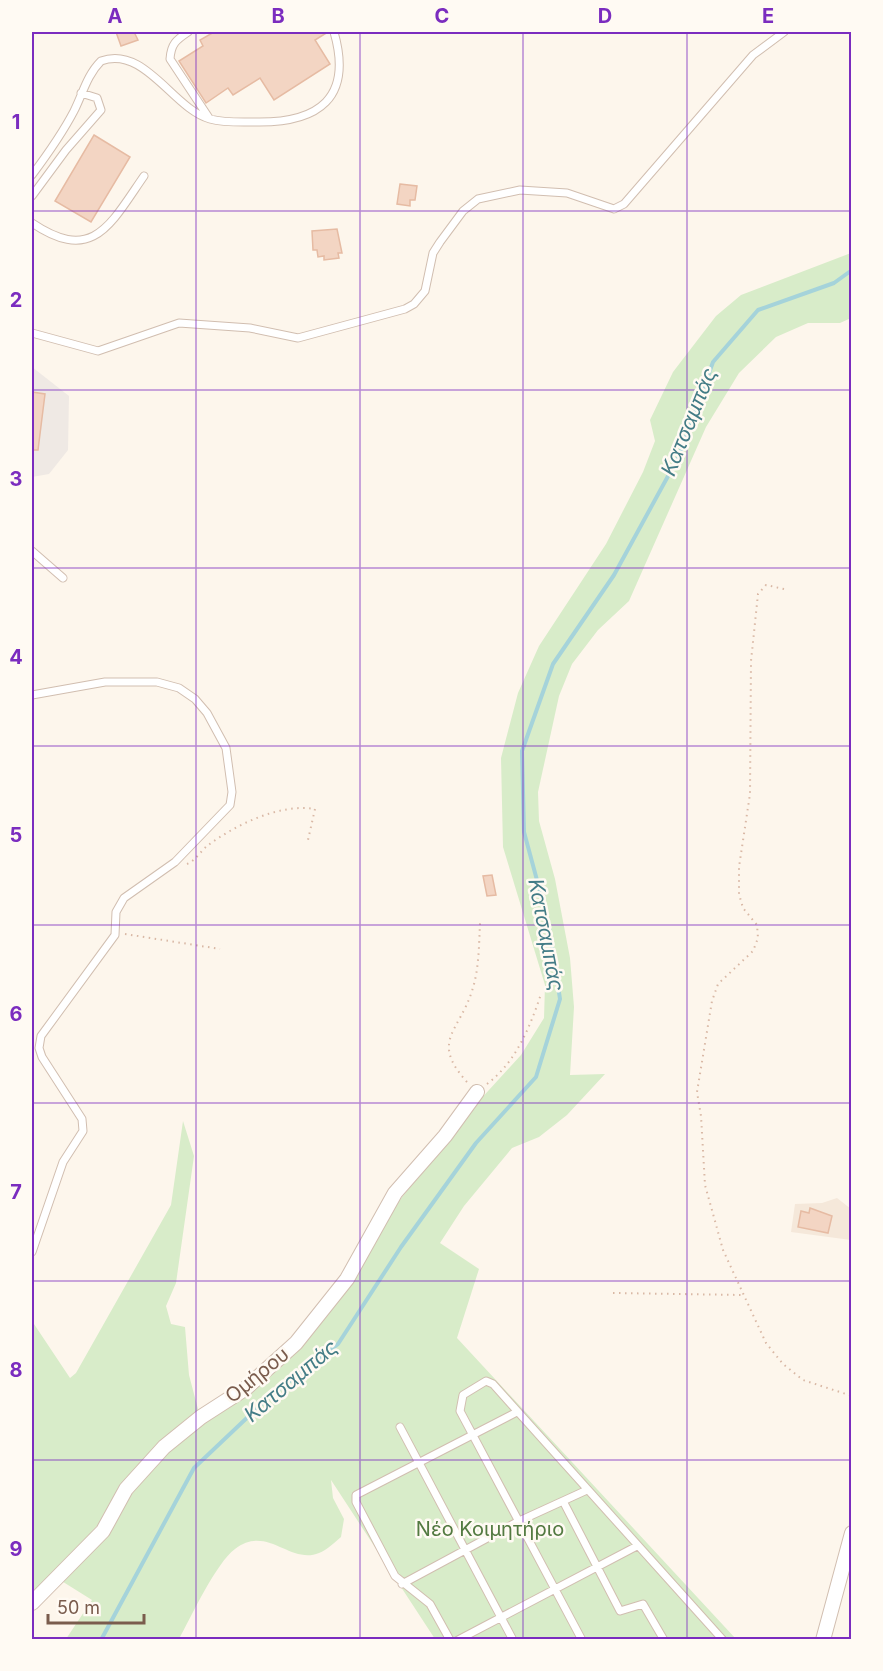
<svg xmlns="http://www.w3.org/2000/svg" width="883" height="1671" viewBox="0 0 883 1671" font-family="Inter,sans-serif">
  <rect width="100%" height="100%" fill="#fdf6ec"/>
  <path fill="#f5e8da" d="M837 1198 851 1209V1240L791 1232 795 1204 822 1203Z"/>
  <path fill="#efe9e4" d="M32 367 69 396 68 450 49 474 32 477Z"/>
  <path fill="#d8ecc9" d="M851 253V318L840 323H808L776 337 739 373 706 427 629 601 598 630 572 664 559 696 538 792 539 821 555 879 570 958 574 1007 570 1075 605 1074 567 1115 539 1137 512 1148 464 1206 440 1243 479 1269 457 1338 736 1639H435L331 1480 333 1498 344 1519 341 1537C335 1542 327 1550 319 1553 290 1565 267 1524 235 1549 216 1563 191 1617 179 1639H66L92 1600 60 1580 161 1457 183 1438 229 1406 361 1265 399 1201 478 1102 521 1055 544 1018 545 985 503 847 501 758 518 693 539 646 606 544 643 472 655 441 650 420 673 372 716 316 741 295Z
    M183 1121 194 1156 176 1283 166 1306 171 1324 185 1327 189 1375 199 1413 32 1598V1321L70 1378 76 1373 171 1205Z"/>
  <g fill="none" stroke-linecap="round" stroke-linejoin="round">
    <path stroke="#a5d3da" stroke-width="4" d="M101 1640 194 1468 269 1397 338 1344 401 1247 476 1143 536 1077 560 999 548 921 524 832 522 751 553 664 614 575 679 456 713 362 758 310 834 283 852 270"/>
  </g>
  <path fill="#f3d5c3" stroke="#e6bba3" stroke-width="1.5" d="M116 32H134L138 40 121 46Z
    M214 32H328L315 40 330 64 274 100 260 78 233 95 228 88 206 103 179 61 203 46 200 40Z
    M94 135 130 157 91 222 55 201Z
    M400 184 417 186 415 200H410V206L397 204Z
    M337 229 342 253H338L339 258 324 260V256L318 257 317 250H313L312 231Z
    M32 392 45 394 38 450H32Z
    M492 875 496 895 487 896 483 876Z
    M810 1208 832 1216 828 1233 798 1227 801 1211 809 1213Z"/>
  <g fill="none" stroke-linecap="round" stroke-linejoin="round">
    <defs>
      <path id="service" d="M188 32C176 40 171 44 170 59L209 118
        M32 175C47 155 62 134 74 111 83 93 87 75 101 61 145 45 173 109 210 119 225 123 240 122 256 122 319 123 353 98 334 32
        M32 196 66 150 101 110 97 98 81 93
        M32 223C93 264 110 225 144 176
        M32 333 98 351 179 323 250 328 298 338 405 309 414 304 425 291 433 253 440 242 463 211 478 199 520 190 567 193 614 209 624 204 753 55 784 32
        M32 551 63 578
        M32 695 105 682H157L179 688 195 699 207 713 226 748 232 792 230 805 175 862 124 898 116 912 115 935 41 1036 39 1048 42 1057 82 1119 83 1131 63 1162 32 1252
        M400 1427 513 1640
        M563 1501 620 1611 643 1604 664 1640
        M402 1584 517 1522 587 1490
        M450 1640 430 1604 395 1576 356 1502V1495L517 1412
        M458 1640 637 1546
        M582 1640 460 1411 463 1395 486 1381 493 1384 723 1640"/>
      <path id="minor" d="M32 1603 103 1531 126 1489 164 1447 201 1417 246 1388 296 1343 347 1279 395 1193 445 1136 477 1092
        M823 1640 852 1533"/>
    </defs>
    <use href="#service" stroke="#d1beb0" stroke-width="9"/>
    <use href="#minor" stroke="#d1beb0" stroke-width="16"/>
    <path stroke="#d9b8a5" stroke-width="2" stroke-dasharray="1.5 4.5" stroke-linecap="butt" d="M784 589 766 585 758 594 751 661 750 794 739 867V894L743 908 757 925 758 938 753 951 718 984 712 1001 697 1092 701 1116 705 1185 723 1250 766 1343 783 1364 803 1380 852 1396
      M187 864C195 861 200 852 207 846 235 825 280 803 315 809L308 840
      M125 934 220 949
      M467 1082C430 1041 459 1032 472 991 479 970 479 945 480 923
      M487 1084C516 1062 530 1027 541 994
      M613 1293 742 1295"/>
    <use href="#service" stroke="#fff" stroke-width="7"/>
    <use href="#minor" stroke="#fff" stroke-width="14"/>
  </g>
  <path fill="none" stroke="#7b2cbf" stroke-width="1.5" stroke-opacity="0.55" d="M196 32V1640M360 32V1640M523 32V1640M687 32V1640M32 211H852M32 390H852M32 568H852M32 746H852M32 925H852M32 1103H852M32 1281H852M32 1460H852"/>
  <g text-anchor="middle" stroke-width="5" stroke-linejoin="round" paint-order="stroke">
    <g font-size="20" fill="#7a5c4d" stroke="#fffaf3">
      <text transform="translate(257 1375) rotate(-39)" y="7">Ομήρου</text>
    </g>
    <g font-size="20" fill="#537a41" stroke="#fffaf3">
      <text x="490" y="1536">Νέο Κοιμητήριο</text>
    </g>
    <g font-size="21" font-style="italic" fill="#437c86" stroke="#fffaf3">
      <text transform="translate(689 422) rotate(-68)" y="7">Κατσαμπάς</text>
      <text transform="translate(546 935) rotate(79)" y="7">Κατσαμπάς</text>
      <text transform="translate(291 1381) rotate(-40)" y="7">Κατσαμπάς</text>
    </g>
  </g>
  <rect width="883" height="1671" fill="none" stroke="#fffaf3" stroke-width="66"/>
  <path d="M48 1614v9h96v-9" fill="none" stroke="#7a5c4d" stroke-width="3"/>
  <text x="57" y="1614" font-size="18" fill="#7a5c4d" stroke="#fffaf3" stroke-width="4.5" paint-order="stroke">50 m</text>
  <rect x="33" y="33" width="817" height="1605" fill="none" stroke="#7b2cbf" stroke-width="2"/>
  <g font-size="20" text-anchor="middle" font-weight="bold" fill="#7b2cbf">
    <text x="115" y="23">A</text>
    <text x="278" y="23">B</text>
    <text x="442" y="23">C</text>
    <text x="605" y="23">D</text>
    <text x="768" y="23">E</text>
    <text x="16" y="129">1</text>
    <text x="16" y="307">2</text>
    <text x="16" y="486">3</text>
    <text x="16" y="664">4</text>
    <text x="16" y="842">5</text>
    <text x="16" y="1021">6</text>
    <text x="16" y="1199">7</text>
    <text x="16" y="1377">8</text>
    <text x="16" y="1556">9</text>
  </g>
</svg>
